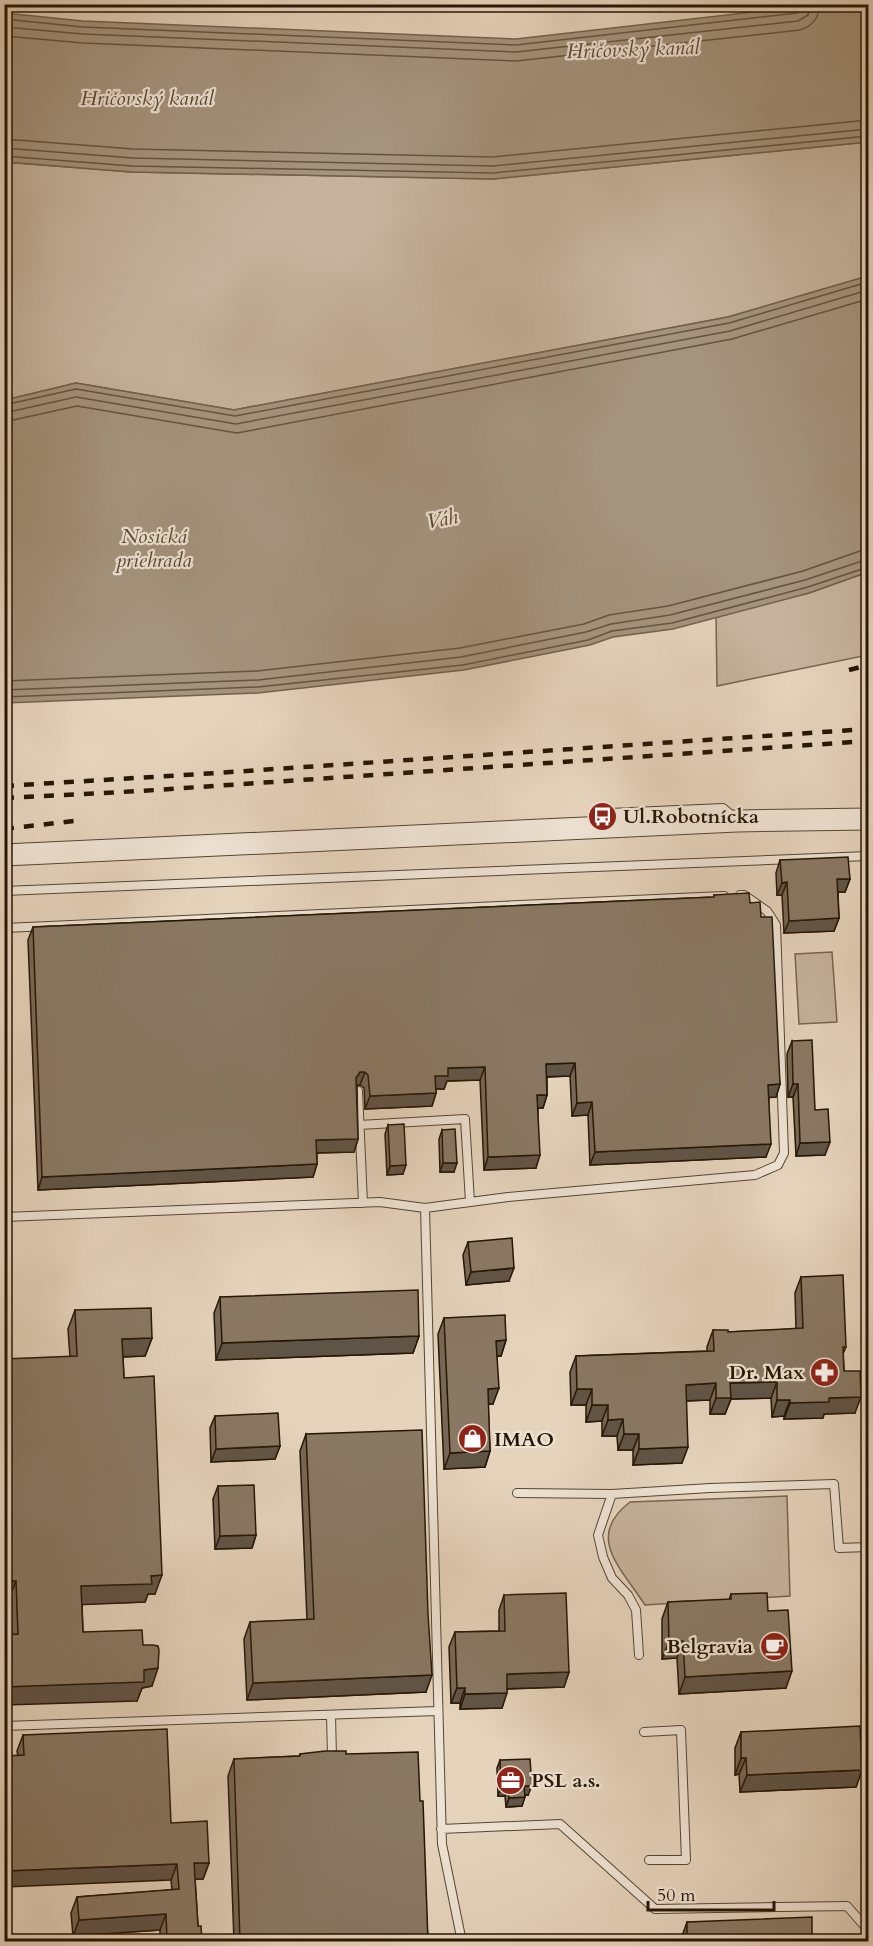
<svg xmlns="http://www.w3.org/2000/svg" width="873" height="1946" viewBox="0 0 873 1946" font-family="Cardo,serif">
  <rect width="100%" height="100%" fill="#e5d3bc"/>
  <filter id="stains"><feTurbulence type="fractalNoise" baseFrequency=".00333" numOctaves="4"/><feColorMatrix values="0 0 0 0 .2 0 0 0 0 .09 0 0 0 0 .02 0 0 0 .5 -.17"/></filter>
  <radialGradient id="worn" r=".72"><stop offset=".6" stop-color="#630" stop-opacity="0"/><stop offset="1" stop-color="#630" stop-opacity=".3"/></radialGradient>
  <path fill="#c5b39d" stroke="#766450" stroke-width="1.5" d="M868 142V276L728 317 234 410 76 383 5 400 4 162 132 172 493 179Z
    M868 572V655L717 686 716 616 809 593Z
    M832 952 837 1022 799 1024 795 954Z
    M787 1496 790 1596 645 1605C622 1569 584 1537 630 1502Z"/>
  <path fill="#a4937d" stroke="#72614d" stroke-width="1.5" d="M823 4 868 5V142L493 179 132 172 5 162V13L83 21 516 39Z
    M868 276V572L809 593 673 629 613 637 590 645 464 670 258 693 5 703V400L76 383 234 410 728 317Z"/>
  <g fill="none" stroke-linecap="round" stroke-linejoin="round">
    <path stroke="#655440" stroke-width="1.5" d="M4 19 83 27 516 45 797 13 802 10 803 4
      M4 27 83 34 516 52 798 21 808 15 811 4
      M4 36 83 43 516 61 800 30C813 26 819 18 820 4
      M4 139 133 149 492 157 868 120
      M4 148 133 158 493 166 868 129
      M4 156 132 166 493 173 868 136
      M4 405 76 389 235 416 729 323 868 282
      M4 413 76 397 236 424 730 331 868 290
      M4 422 77 406 237 433 732 339 868 299
      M4 681 257 671 460 648 584 624 609 615 668 606 803 571 860 551 868 550
      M4 690 258 680 461 657 586 632 611 624 670 615 805 580 868 559
      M4 697 258 687 463 665 588 640 612 631 672 623 808 587 868 567"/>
    <defs>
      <path id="service" d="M598 823 610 813 723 808 734 817
        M4 891 868 856
        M4 928 724 896
        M358 1091 363 1203
        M359 1125 465 1119 470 1202
        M4 1217 380 1202 425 1208
        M517 1493 612 1494 710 1488 834 1484 839 1548 868 1547
        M612 1494 598 1535 603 1557 612 1578 628 1595 636 1610 639 1655
        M331 1715 332 1757
        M4 1726 437 1711
        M644 1732 681 1730 686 1860H649
        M441 1829 560 1824 655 1909 847 1906 868 1930
        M462 1942 442 1844 425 1208 508 1197 755 1175 778 1165 784 1153 776 925 767 911 744 895H740"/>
      <path id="tertiary" d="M4 855 737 821 868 819"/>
    </defs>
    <use href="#service" stroke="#564532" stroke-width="10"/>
    <use href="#tertiary" stroke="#564532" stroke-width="23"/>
    <use href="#service" stroke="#eee2d3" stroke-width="8"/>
    <use href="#tertiary" stroke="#eee2d3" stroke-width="21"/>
    <path stroke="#261604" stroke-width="4.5" stroke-dasharray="10 10" stroke-linecap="butt" d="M849 670 868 665
      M4 786 201 774 868 729
      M4 798 141 791 868 741
      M4 829 74 821"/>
  </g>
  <path fill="#766756" stroke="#261604" stroke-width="1.5" d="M780 860 850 879 845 892H838L839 918 834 931 784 933 782 895H777L776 873Z
    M714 895 750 903 761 917 780 1084 776 1097H769L766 1157 590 1165 588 1115 572 1116 570 1076 547 1077V1095L543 1108H538L536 1168 484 1170 480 1080 447 1081 444 1089H436V1093L432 1106 365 1109 364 1088 360 1085H357L358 1139 354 1152 317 1153V1164L313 1177 38 1190 28 940 33 927 714 897Z
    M792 1041 825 1155 796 1156 793 1097H788L787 1054Z
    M388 1125 403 1174 387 1175 385 1134Z
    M442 1130 454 1172H440L439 1139Z
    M468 1242 509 1281 466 1285 463 1255Z
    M801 1277 846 1347 843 1354 844 1371 855 1413 824 1414 823 1418 784 1419V1416L772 1417 771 1398 731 1399 725 1414H710V1400L686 1401 682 1463 633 1465V1450H618L617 1436H602V1421L586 1422V1405H571L570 1372 576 1356 707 1351V1347L713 1330 728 1332 796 1329 795 1293Z
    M220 1297 419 1336 413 1353 216 1360 214 1313Z
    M75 1310 152 1338 145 1356 123 1357 124 1378 155 1594H148L145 1602 82 1604 83 1632 143 1645 152 1686 142 1688 137 1701 10 1635 9 1599 70 1357 68 1329Z
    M444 1318 506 1340 501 1356H497L493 1404H488L490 1451 485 1467 444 1469 438 1334Z
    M215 1416 280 1446 275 1459 211 1462 210 1428Z
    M306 1434 426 1692 247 1700 244 1639 250 1622 307 1620 300 1451Z
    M218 1486 256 1535 252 1548 215 1549 213 1499Z
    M731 1594 768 1611 786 1688 679 1694 677 1658 662 1659V1619L668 1602 729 1600Z
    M504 1595 569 1672 564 1687 507 1689 502 1708 460 1709V1703H451L449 1647 455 1632 499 1631V1610Z
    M741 1732 862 1770 856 1787 740 1792 739 1774 735 1775V1748Z
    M23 1735 171 1823 209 1863 203 1879H195L198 1926 202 1941H160V1930L73 1936 71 1913 77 1897 172 1890 171 1880 18 1756 17 1751Z
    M300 1754H346L420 1801 428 1941H234L228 1776 234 1759 299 1756Z
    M500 1760 528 1795H525L522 1806 506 1807 505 1796H498L497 1768Z
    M687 1922 812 1941H681V1939Z"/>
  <path fill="#605446" stroke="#261604" stroke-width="1.5" d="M837 879H850L845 892H832Z
    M787 882 782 895H777L782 883Z
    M839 918 834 931 784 933 789 921Z
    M575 1063 570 1076 541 1077 546 1064Z
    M485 1067 480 1080 447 1081 444 1089H430L435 1076 448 1068Z
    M360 1072H365L360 1085H355L356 1078Z
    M780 1084 776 1097 764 1098 768 1085Z
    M793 1084H798L793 1097H788Z
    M436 1093 432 1106 365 1109 370 1096Z
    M537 1095H547L543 1108H533Z
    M592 1102 588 1115 572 1116 577 1103Z
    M358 1139 354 1152 311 1153 316 1140Z
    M830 1142 825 1155 796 1156 800 1143Z
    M771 1144 766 1157 590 1165 595 1152Z
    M540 1155 536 1168 484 1170 488 1157Z
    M443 1163H457L454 1172H440Z
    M317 1164 313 1177 38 1190 42 1177Z
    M406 1165 403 1174 387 1175 390 1166Z
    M514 1268 509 1281 466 1285 471 1272Z
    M419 1336 413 1353 216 1360 222 1343Z
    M152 1338 145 1356 115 1357 122 1339Z
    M506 1340 501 1356H490L496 1341Z
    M777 1382 771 1398 731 1399 725 1414H710L716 1398 730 1383Z
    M716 1383 710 1400 680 1401 686 1385Z
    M499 1388 493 1404H482L488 1389Z
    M577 1389H592L586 1405H571Z
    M861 1397 855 1413 824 1414 823 1418 784 1419 790 1403 829 1398Z
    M777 1400H790L784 1416 772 1417Z
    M592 1405H608L602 1421 586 1422Z
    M623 1419 617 1436H602L608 1420Z
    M624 1434H639L633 1450H618Z
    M280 1446 275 1459 211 1462 216 1449Z
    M688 1447 682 1463 633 1465 639 1449Z
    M490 1451 485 1467 444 1469 450 1453Z
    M256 1535 252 1548 215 1549 220 1536Z
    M162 1575 155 1594H148L145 1602 74 1605 81 1586 151 1576Z
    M4 1581H16L9 1599H4Z
    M683 1641 677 1658 662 1659 669 1642Z
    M158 1668 152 1686 142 1688 137 1701 4 1705V1687Z
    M792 1671 786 1688 679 1694 685 1677Z
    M569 1672 564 1687 502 1689 507 1674Z
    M432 1675 426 1692 247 1700 253 1683Z
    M457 1688H465L460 1703H451Z
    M507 1693 502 1708 460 1709 465 1694Z
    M741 1758H746L739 1774 735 1775Z
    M862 1770 856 1787 740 1792 747 1775Z
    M524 1786H532L528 1795H521Z
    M501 1787H508L505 1796H498Z
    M525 1797 522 1806 506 1807 509 1798Z
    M194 1863H209L203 1879H188Z
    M177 1864 171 1880 4 1887V1871Z
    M166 1914 160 1930 73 1936 79 1920Z"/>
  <path fill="#897864" stroke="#261604" stroke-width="1.5" d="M848 857 850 879H837L839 918 789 921 787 882 782 883 780 860Z
    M749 893 750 903 760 902 761 917H772L780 1084 768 1085 771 1144 595 1152 592 1102 577 1103 575 1063 546 1064 547 1095H537L540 1155 488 1157 485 1067 448 1068V1076H435L436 1093 370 1096 368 1075 365 1072H360L356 1078 358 1139 316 1140 317 1164 42 1177 33 927 714 897V895Z
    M812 1040 815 1110 828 1109 830 1142 800 1143 798 1084H793L792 1041Z
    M404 1124 406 1165 390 1166 388 1125Z
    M455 1129 457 1163H443L442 1130Z
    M512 1238 514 1268 471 1272 468 1242Z
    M843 1275 846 1347H843L844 1371H860L861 1397 829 1398V1402L790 1403V1400H777V1382L730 1383 731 1398H716V1383L686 1385 688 1447 639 1449V1434H624L623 1419 608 1420V1405H592V1389H577L576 1356 714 1351 713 1330H728V1332L803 1328 801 1277Z
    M418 1290 419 1336 222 1343 220 1297Z
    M151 1308 152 1338 122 1339 124 1378 154 1376 162 1575 151 1576 152 1584 81 1586 83 1632 142 1630 143 1645H153L158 1646 159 1650 158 1668 144 1670V1682L4 1687V1635L18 1634 16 1581H4V1359L77 1356 75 1310Z
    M505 1315 506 1340 496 1341 499 1388 488 1389 490 1451 450 1453 444 1318Z
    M278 1413 280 1446 216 1449 215 1416Z
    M422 1430 428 1614 432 1675 253 1683 250 1622 314 1619 306 1434Z
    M254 1485 256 1535 220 1536 218 1486Z
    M566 1593 569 1672 507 1674V1693L465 1694V1688H457L455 1632 505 1631 504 1595Z
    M767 1593 768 1611 788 1610 792 1671 685 1677 683 1641 669 1642 668 1602 731 1599V1594Z
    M860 1726 862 1770 747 1775 746 1758H741V1732Z
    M167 1729 171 1823 207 1821 209 1863H194L198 1926H201L202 1941H167L166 1914 79 1920 77 1897 179 1889 177 1864 4 1871V1756L24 1755 23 1735Z
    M325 1751H346V1754L418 1752 420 1801H423L428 1941H240L234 1759 300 1756V1754Z
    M530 1759 532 1786H524L525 1797 509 1798 508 1787H501L500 1760Z
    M812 1917V1941H687V1922Z"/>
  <defs>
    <symbol id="bus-disc" viewBox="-11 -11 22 22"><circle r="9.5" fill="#8f2418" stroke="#eee2d3"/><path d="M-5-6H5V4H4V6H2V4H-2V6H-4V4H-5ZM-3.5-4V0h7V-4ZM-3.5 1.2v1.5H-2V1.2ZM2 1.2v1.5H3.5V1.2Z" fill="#fff"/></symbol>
    <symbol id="pharmacy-disc" viewBox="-11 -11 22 22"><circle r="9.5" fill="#8f2418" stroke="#eee2d3"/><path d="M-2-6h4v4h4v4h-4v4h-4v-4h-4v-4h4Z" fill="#fff"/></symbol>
    <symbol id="shop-disc" viewBox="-11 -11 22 22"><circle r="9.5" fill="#8f2418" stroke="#eee2d3"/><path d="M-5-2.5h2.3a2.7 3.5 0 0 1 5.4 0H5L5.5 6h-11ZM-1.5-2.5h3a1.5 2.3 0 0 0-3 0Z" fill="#fff"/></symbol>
    <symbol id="cafe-disc" viewBox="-11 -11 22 22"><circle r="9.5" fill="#8f2418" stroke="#eee2d3"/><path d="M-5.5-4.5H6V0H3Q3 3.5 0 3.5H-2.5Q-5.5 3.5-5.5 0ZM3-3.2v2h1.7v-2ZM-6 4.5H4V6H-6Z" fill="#fff"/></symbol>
    <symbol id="office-disc" viewBox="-11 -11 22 22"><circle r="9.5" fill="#8f2418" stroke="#eee2d3"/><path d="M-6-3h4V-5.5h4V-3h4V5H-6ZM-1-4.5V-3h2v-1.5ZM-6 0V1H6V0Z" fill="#fff"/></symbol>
  </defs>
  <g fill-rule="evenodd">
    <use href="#bus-disc" x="586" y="800" width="33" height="33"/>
    <use href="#pharmacy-disc" x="808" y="1356" width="33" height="33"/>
    <use href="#shop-disc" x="456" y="1422" width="33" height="33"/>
    <use href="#cafe-disc" x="758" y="1630" width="33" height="33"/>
    <use href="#office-disc" x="494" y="1764" width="33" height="33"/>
  </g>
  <g text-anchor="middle" stroke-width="4.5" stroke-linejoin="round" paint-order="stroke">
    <g font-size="20" font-weight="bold" fill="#261604" stroke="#eee2d3" text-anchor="start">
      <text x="623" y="823">Ul.Robotnícka</text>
      <text x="804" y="1379" text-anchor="end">Dr. Max</text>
      <text x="494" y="1446">IMAO</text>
      <text x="753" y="1653" text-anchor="end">Belgravia</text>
      <text x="531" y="1787">PSL a.s.</text>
    </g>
    <g font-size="21" font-style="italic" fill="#584834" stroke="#eee2d3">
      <text transform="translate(633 49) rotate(-2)" y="7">Hričovský kanál</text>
      <text x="147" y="105">Hričovský kanál</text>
      <text transform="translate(442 519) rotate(-11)" y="7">Váh</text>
      <text x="154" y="543">Nosická<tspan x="154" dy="24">priehrada</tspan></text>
    </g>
  </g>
  <rect width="873" height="1946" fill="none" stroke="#e5d3bc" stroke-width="24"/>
  <rect x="6" y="6" width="861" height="1934" fill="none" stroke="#261604" stroke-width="3"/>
  <rect x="12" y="12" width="849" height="1922" fill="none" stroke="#261604" stroke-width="1.5"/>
  <path d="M648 1901v9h126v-9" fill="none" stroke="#261604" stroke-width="3"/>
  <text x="657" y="1901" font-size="18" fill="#261604" stroke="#eee2d3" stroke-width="4.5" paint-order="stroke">50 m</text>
  <rect width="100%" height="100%" filter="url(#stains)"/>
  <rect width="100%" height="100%" fill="url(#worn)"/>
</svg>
